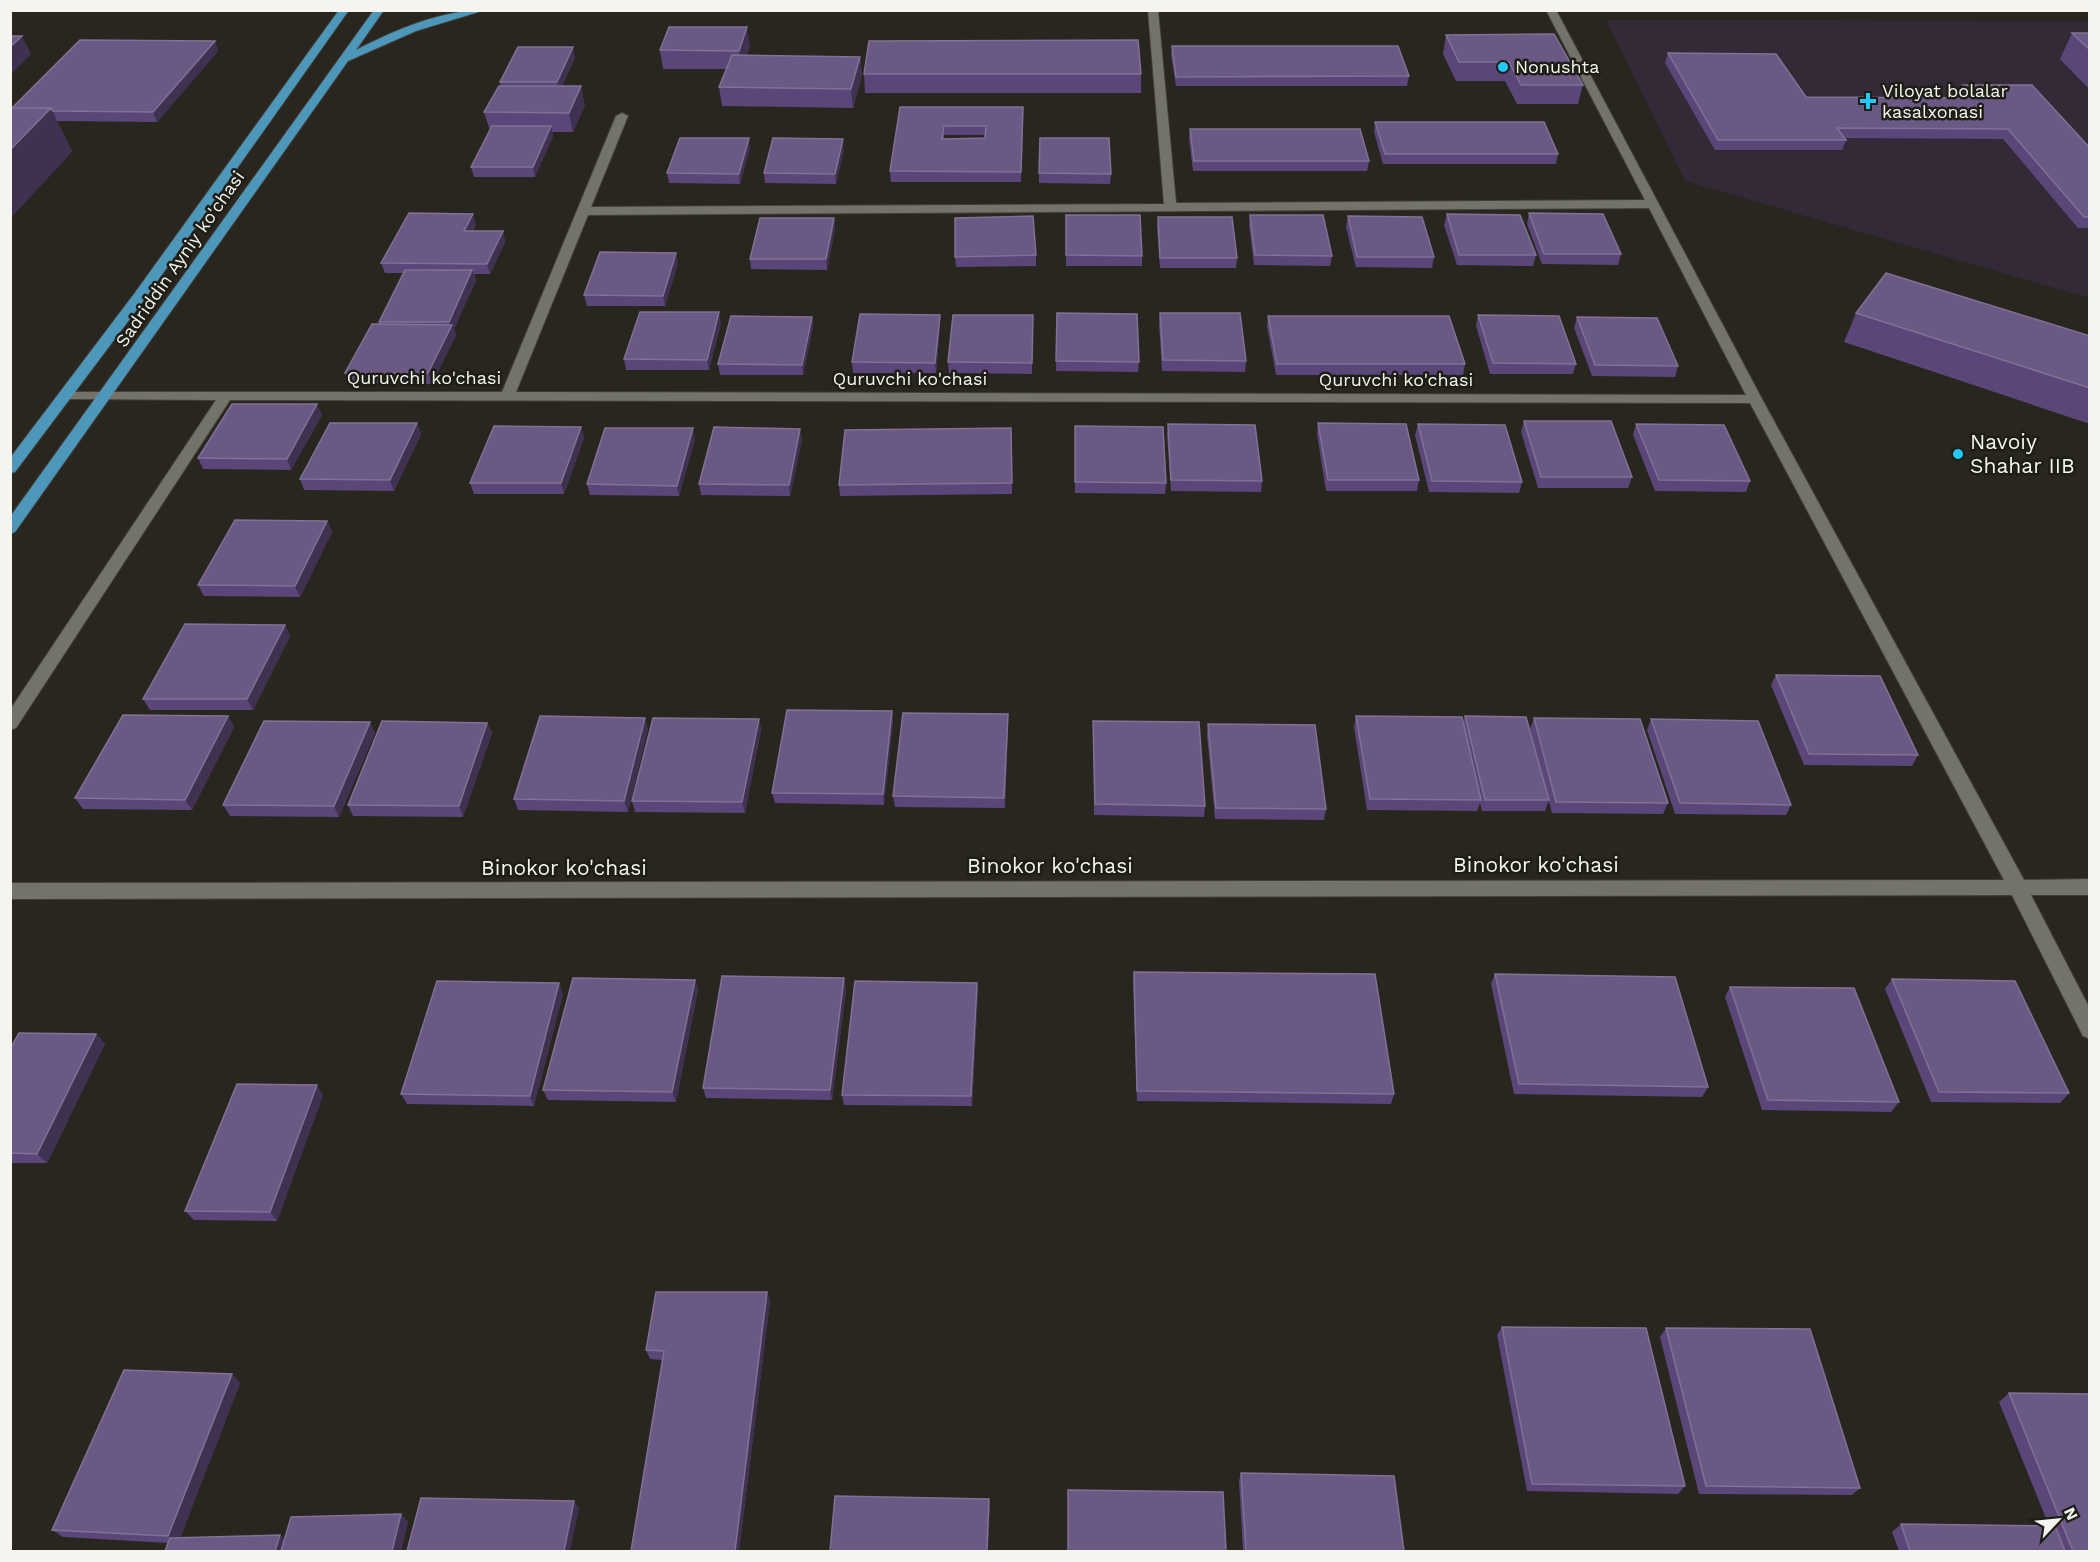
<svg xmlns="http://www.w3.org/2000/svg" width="2100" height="1562" viewBox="0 0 2100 1562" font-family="'Work Sans',sans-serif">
  <rect width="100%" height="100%" fill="#28261f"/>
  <path fill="#342937" d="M1606 20 2089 21V298L1685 181Z"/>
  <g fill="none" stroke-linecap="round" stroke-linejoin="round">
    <defs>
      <path id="minor" d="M1148 10H1158L1176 203 1645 200 1546 10H1556L1762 399 2024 880 2090 879V895H2031L2090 1009V1039L2083 1036 2012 895 10 899V883L2004 880 1750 403 230 400 16 728 10 730V710L216 400 66 399 59 395 61 392H502L616 116 622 113 628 116 591 207 1164 204ZM1649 208 1746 395 516 392 588 215Z"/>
      <path id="major" d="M339 10H349L144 300 15 472 10 473V458L134 294Z
        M374 10H384L356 50C395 30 441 10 485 10L416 31 348 61 15 532 10 534V517Z"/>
    </defs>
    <use href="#minor" stroke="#43413c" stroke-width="2"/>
    <use href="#major" stroke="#43413c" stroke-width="2"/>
    <use href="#minor" fill="#74736a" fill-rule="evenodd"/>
    <use href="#major" fill="#4d98ba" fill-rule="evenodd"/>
  </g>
  <path fill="#5a4678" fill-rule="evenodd" d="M2072 33H2090V90L2060 59Z
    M1446 35 1583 85 1578 104H1517L1505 81H1456L1443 54Z
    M215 41 218 51 157 122 57 121 72 152 12 108Z
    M750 46 747 55 860 57 862 75 853 108 722 106 719 87 726 69H663L660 50Z
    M1172 46 1409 76 1407 86H1176L1171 55Z
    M1668 53 1806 97 1961 98 1958 95 1963 85 2090 148V228H2078L2003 139 1844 138 1846 140 1842 150H1715L1665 63Z
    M575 57 562 86 585 105 573 132H552L553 136 535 177H474L471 167 490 131 484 112 501 86 500 82Z
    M864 74H1141V93H865Z
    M900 107H1023L1021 182H891L890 171ZM944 135H985V138L944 139Z
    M1375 122 1558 154 1556 164H1383L1374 132Z
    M1190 129 1369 161 1367 171H1193L1189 139Z
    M750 148 740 184 669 183 667 173Z
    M844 149 836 184 765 183 764 173Z
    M1039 173 1111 174 1110 184 1039 183Z
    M1529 213 1621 254 1618 265 1542 264 1527 224Z
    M1447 214 1536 255 1533 266 1457 265 1444 225Z
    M1066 215 1142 256V266H1066Z
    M1250 215 1332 256 1330 266 1254 265 1249 225Z
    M1348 216 1434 257 1432 268 1356 267 1346 227Z
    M1158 217 1237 258 1236 268H1160L1157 227Z
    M834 218 835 229 827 270 751 269 750 259Z
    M476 224 473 231H503L505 242 490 274H474L476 280 454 329 456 335 432 384 349 383 345 373 379 324V322L404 273H385L381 263Z
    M1036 255V266L956 267 955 257Z
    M678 263 665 306H587L584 295Z
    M1057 313 1139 362 1138 372 1056 371Z
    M1160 313 1246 361 1245 372 1162 371 1159 324Z
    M1856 313 2090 336V424L1844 342Z
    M1033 315 1032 374 949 373 948 362Z
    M1478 315 1576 364 1573 374H1490L1476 326Z
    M1268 316 1465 364 1463 375H1276L1267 326Z
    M812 317 813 327 803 375H720L718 364Z
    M1577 317 1678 366 1675 377 1592 376 1574 328Z
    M721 323 709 370H626L624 359Z
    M940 326 936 373H853L852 362Z
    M322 415 291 470 203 469 198 458Z
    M1524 421 1632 477 1628 488H1538L1521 432Z
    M417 423 421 434 394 491 304 490 300 479Z
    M1318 423 1419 480 1417 491H1326L1317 434Z
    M1168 424 1262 481 1261 492 1171 491 1167 435Z
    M1418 424 1522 482 1519 493 1429 492 1415 435Z
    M1636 424 1750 481 1746 492 1655 491 1633 435Z
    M1075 426 1166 483 1165 494 1075 493Z
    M581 427 584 438 564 494H474L470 483Z
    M1011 428 1012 494 840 496 839 485Z
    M695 439 679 496 590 495 587 484Z
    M802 439 790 496 701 495 699 484Z
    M327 521 332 532 300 597 204 596 198 585Z
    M285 625 290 636 253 710H150L143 699Z
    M1776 675 1918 755 1912 766 1804 765 1771 685Z
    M892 711 893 722 884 805 775 803 772 793Z
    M228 716 234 727 192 810 83 809 75 798Z
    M1356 716 1463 723 1465 716 1549 800 1545 811H1482L1480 803 1477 811 1367 810 1354 727Z
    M1534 718 1668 803 1663 814 1552 813 1530 729Z
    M759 719 761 730 745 813 635 812 632 801Z
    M1651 719 1791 805 1786 815 1675 814 1647 730Z
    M1093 721 1205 806 1204 817 1094 815Z
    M370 722 375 733 339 817 230 816 223 805Z
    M487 723 492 733 463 817 353 816 348 805Z
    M1208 724 1326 809 1324 820 1215 819 1207 735Z
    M1008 725 1005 808 895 807 893 796Z
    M648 728 628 812 518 810 514 799Z
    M1134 972 1394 1094 1391 1104 1137 1101 1133 982Z
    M1495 974 1708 1087 1702 1097 1514 1094 1491 984Z
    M844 978 846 989 832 1100 706 1098 703 1088Z
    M1892 979 2069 1093 2060 1103 1931 1102 1885 989Z
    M695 980 698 990 676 1102 548 1100 543 1090Z
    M977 983 978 993 972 1106 844 1105 842 1095Z
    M1730 987 1899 1102 1891 1112 1762 1110 1725 997Z
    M563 994 534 1106 407 1104 401 1094Z
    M96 1034 105 1044 47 1163H10V1049Z
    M323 1095 277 1221 194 1220 185 1211Z
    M767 1292 770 1301 739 1551H631L662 1360 650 1359 646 1350Z
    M1502 1327 1685 1486 1678 1494 1527 1491 1497 1335Z
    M1666 1328 1860 1488 1852 1495 1699 1494 1660 1337Z
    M232 1374 240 1383 180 1538 280 1535 284 1539 401 1514 408 1522 401 1551H165L168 1543 63 1537 52 1530Z
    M2009 1393 2090 1551H1899L1892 1532 1901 1524 2049 1526 1999 1402Z
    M1241 1473 1404 1551H1243L1239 1481Z"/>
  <path fill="#3f314f" d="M747 27 750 46 742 69 739 51Z
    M22 36 31 54 10 75V47Z
    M215 41 218 51 157 122 153 112Z
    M573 47 575 57 559 92 557 82Z
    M860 57 862 75 853 108 851 89Z
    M581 86 585 105 573 132 569 113Z
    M51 108 72 152 10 219V150Z
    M551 126 553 136 535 177 533 167Z
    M749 138 750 148 740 184 739 174Z
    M843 139 844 149 836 184 835 174Z
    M473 214 476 224 467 241 464 231Z
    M834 218 835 229 827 270 826 259Z
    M503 231 505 242 490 274 487 264Z
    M676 253 678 263 665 306 663 296Z
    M472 270 476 280 454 329 456 335 432 384 428 373 450 328 449 322Z
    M719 312 721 323 709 370 707 360Z
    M940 315V326L936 373 935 363Z
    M812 317 813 327 803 375 802 365Z
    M317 404 322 415 291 470 287 459Z
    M417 423 421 434 394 491 390 480Z
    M581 427 584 438 564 494 561 483Z
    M693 428 695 439 679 496 677 486Z
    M800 429 802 439 790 496 789 485Z
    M327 521 332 532 300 597 295 586Z
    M285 625 290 636 253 710 247 699Z
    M892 711 893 722 884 805 883 794Z
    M1008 714V725L1005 808 1004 798Z
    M228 716 234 727 192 810 185 800Z
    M645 718 648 728 628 812 624 801Z
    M759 719 761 730 745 813 742 802Z
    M370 722 375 733 339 817 334 806Z
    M487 723 492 733 463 817 459 806Z
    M844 978 846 989 832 1100 830 1090Z
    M695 980 698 990 676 1102 672 1092Z
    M559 983 563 994 534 1106 530 1096Z
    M977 983 978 993 972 1106 971 1096Z
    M96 1034 105 1044 47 1163 37 1154Z
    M317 1085 323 1095 277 1221 270 1212Z
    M767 1292 770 1301 739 1551H735Z
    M232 1374 240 1383 178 1544 168 1536Z
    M989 1499 990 1507 988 1551H987Z
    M574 1501 579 1509 570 1551H564Z
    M401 1514 408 1522 401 1551H392Z
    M280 1535 288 1542 286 1551H275Z"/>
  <path fill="#6a5985" stroke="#807195" stroke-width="1.5" fill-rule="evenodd" d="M669 27H747L739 51 660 50Z
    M2072 33H2090V50Z
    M1554 34 1583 85H1521L1509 62H1459L1446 35Z
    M10 36H22L10 47Z
    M80 40 215 41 153 112 53 111 51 108H12Z
    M1138 40 1141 74H864L869 41Z
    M1172 46H1398L1409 76 1176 77Z
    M518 47H573L557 82H500Z
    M1668 53 1776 54 1806 97 1973 98 1963 85H2032L2090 148V217H2084L2008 129 1837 128 1846 140H1718Z
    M732 55 860 57 851 89 719 87Z
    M499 86H581L569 113 484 112Z
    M900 107H1023L1021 172 890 171ZM944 126H986L985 138 942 139Z
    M10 108H51L10 150Z
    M1375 122H1544L1558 154H1385Z
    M492 126H551L533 167H471Z
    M1190 129H1360L1369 161H1194Z
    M680 138H749L739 174 667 173Z
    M773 138 843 139 835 174 764 173Z
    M1040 138H1109L1111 174 1039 173Z
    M409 213 473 214 464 231H503L487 264 381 263Z
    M1529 213 1603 214 1621 254H1544Z
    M1447 214 1520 215 1536 255H1459Z
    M1066 215H1140L1142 256 1066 255Z
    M1250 215H1323L1332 256 1255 255Z
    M1033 216 1036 255 955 257V218Z
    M1348 216 1422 217 1434 257H1357Z
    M1158 217H1232L1237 258H1160Z
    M760 218H834L826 259H750Z
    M600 252 676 253 663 296 584 295Z
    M405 270H472L449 322H379Z
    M1886 273 2090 336V388L1856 313Z
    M640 312H719L707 360 624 359Z
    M1057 313 1137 314 1139 362 1056 361Z
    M1160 313H1240L1246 361 1163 360Z
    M860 314 940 315 935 363 852 362Z
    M953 315H1033L1032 363 948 362Z
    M1478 315 1559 316 1576 364 1493 363Z
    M731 316 812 317 802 365 718 364Z
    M1268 316H1449L1465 364H1277Z
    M1577 317 1657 318 1678 366 1595 365Z
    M372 324 452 325 428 373H345Z
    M232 404H317L287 459 198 458Z
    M1524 421H1611L1632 477H1541Z
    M330 423H417L390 480 300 479Z
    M1318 423 1406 424 1419 480H1328Z
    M1168 424 1255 425 1262 481 1171 480Z
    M1418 424 1505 425 1522 482 1432 481Z
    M1636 424 1724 425 1750 481 1659 480Z
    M494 426 581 427 561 483H470Z
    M1075 426 1163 427 1166 483 1075 482Z
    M714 427 800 429 789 485 699 484Z
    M605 428H693L677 486 587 484Z
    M1011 428 1012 483 839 485 845 430Z
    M235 520 327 521 295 586 198 585Z
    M185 624 285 625 247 699H143Z
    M1776 675 1880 676 1918 755 1809 754Z
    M787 710 892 711 883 794 772 793Z
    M903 713 1008 714 1004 798 893 796Z
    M123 715 228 716 185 800 75 798Z
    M540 716 645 718 624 801 514 799Z
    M1356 716 1462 717 1481 800 1370 799Z
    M1465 716 1526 717 1549 800H1485Z
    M653 718 759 719 742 802 632 801Z
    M1534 718 1640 719 1668 803 1556 802Z
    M1651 719 1758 721 1791 805 1680 803Z
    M264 721 370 722 334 806 223 805Z
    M382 721 487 723 459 806 348 805Z
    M1093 721 1199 722 1205 806 1095 804Z
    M1208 724 1315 725 1326 809 1216 808Z
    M1134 972 1375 974 1394 1094 1137 1091Z
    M1495 974 1675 977 1708 1087 1519 1084Z
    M722 976 844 978 830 1090 703 1088Z
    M573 978 695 980 672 1092 543 1090Z
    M1892 979 2015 981 2069 1093 1939 1092Z
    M437 981 559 983 530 1096 401 1094Z
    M855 981 977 983 971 1096 842 1095Z
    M1730 987 1854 988 1899 1102 1768 1100Z
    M19 1033 96 1034 37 1154 10 1153V1049Z
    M237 1084 317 1085 270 1212 185 1211Z
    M656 1292H767L735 1551H631L664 1351 646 1350Z
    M1502 1327 1646 1328 1685 1486 1532 1484Z
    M1666 1328 1810 1329 1860 1488 1706 1486Z
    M124 1370 232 1374 168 1536 52 1530Z
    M2009 1393 2090 1394V1551H2073Z
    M1241 1473 1394 1476 1404 1551H1246Z
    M1068 1490 1223 1492 1226 1551H1068Z
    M835 1496 989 1499 987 1551H830Z
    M421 1498 574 1501 564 1551H407Z
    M401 1514 392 1551H281L291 1517Z
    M1901 1524 2055 1526 2065 1551H1910Z
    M280 1535 275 1551H165L170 1538Z"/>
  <g fill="#22c9fd" stroke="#1e1d16" stroke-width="2">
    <circle cx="1503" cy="67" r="6"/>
    <path d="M1865 92h6v6h6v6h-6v6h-6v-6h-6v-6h6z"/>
    <circle cx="1958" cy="454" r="6"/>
  </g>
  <g text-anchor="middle" stroke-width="5" stroke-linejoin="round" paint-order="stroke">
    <g font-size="18" fill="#f5f4ef" stroke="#1e1d16" text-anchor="start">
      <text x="1515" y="73">Nonushta</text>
      <text x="1882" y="97">Viloyat bolalar<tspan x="1882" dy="21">kasalxonasi</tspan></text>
    </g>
    <g font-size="18" fill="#f5f4ef" stroke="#1e1d16">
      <text transform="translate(180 259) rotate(-55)" y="6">Sadriddin Ayniy ko'chasi</text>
      <text x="424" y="384">Quruvchi ko'chasi</text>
      <text x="910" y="385">Quruvchi ko'chasi</text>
      <text x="1396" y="386">Quruvchi ko'chasi</text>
    </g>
    <g font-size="21" fill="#f5f4ef" stroke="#1e1d16" text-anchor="start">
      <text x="1970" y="449">Navoiy<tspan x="1970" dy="24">Shahar IIB</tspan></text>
    </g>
    <g font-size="21" fill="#f5f4ef" stroke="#1e1d16">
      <text x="1536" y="872">Binokor ko'chasi</text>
      <text x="1050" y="873">Binokor ko'chasi</text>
      <text x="564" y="875">Binokor ko'chasi</text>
    </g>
  </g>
  <rect width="2100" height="1562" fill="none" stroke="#f5f4ef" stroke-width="24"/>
  <g transform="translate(2058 1520) rotate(64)" stroke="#1e1d16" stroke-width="4.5" paint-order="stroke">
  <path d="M0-4.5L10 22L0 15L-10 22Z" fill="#f5f4ef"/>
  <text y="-9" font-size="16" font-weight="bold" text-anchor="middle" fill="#f5f4ef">N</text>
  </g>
</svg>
